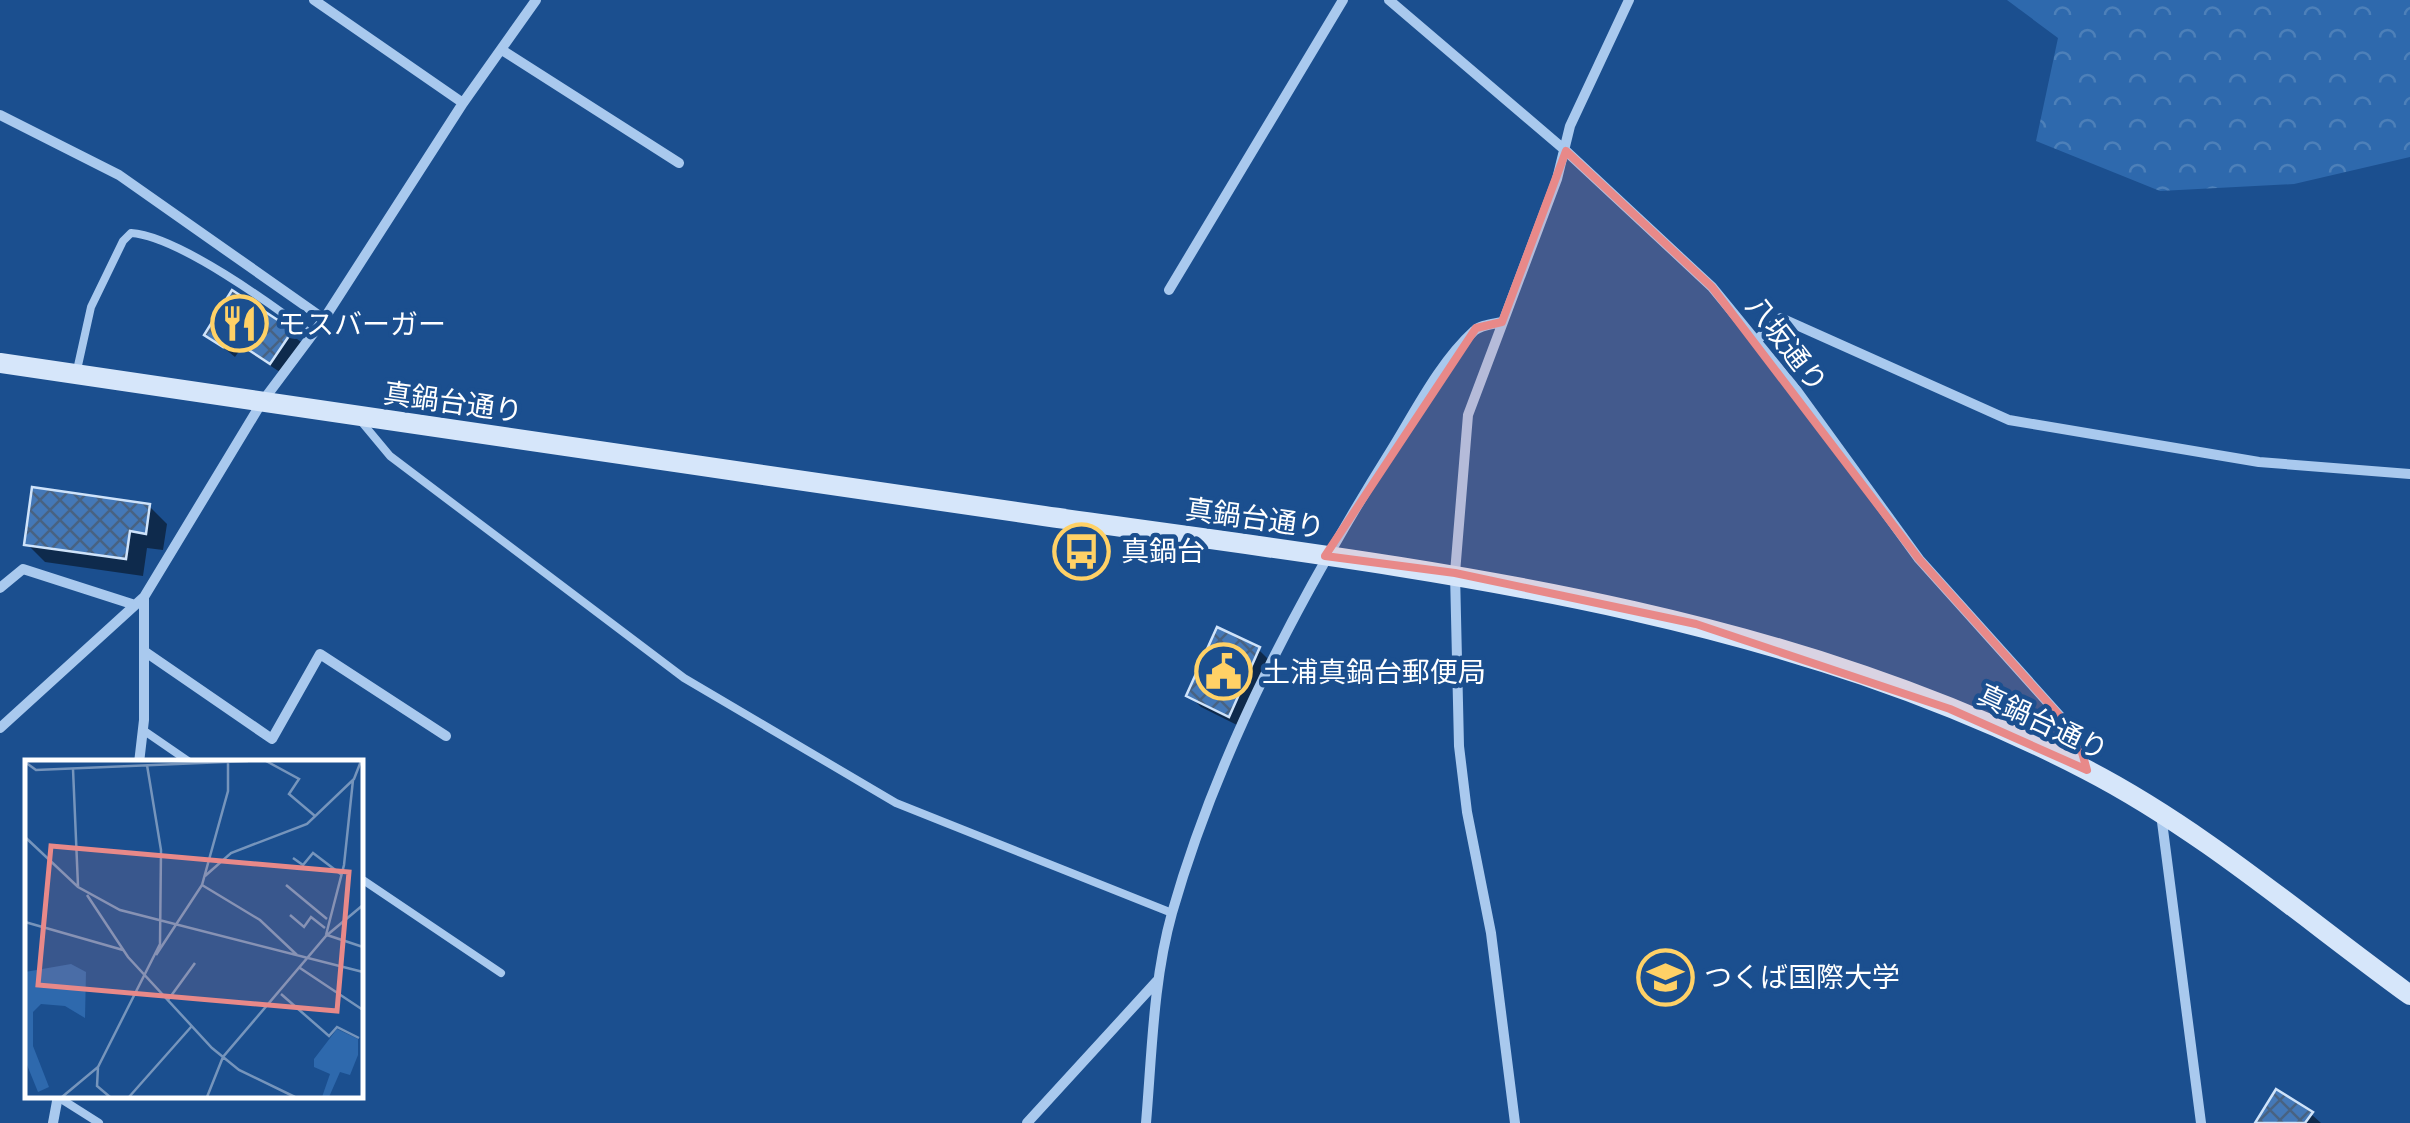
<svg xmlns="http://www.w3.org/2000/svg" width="2410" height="1123" viewBox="0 0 2410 1123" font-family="'Source Sans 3','Noto Sans JP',sans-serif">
  <defs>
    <pattern id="forest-crowns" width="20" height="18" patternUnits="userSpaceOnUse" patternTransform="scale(2.5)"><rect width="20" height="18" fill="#2e69ad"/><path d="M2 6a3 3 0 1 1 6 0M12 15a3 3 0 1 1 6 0" fill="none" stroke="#4d80b9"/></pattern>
    <pattern id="building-cross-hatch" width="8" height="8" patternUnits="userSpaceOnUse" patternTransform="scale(2.5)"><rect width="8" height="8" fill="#4478b7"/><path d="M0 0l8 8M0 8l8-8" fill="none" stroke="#486282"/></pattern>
  </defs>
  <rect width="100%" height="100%" fill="#1b4f8f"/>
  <path fill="url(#forest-crowns)" d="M2007 0H2410V157L2294 184 2160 191 2036 141 2058 38Z"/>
  <path fill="#0007" d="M233 293 304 344 283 374 242 347 235 357 207 334Z
    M149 506 167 524 163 550 147 548 143 576 45 562 27 544Z
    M1258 649 1270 661 1241 727 1201 707 1189 695Z
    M2311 1114 2321 1123H2258Z"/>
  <path fill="url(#building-cross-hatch)" stroke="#cfe3fa" stroke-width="2.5" d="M232 290 293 330 270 364 229 337 223 347 204 335Z
    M32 487 150 504 146 534 130 531 126 559 24 545Z
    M1217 627 1260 647 1229 717 1186 696Z
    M2276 1089 2313 1112 2305 1123H2255Z"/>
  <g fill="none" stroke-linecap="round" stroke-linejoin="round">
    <path stroke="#a9c9ee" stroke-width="8" d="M77 370 91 307 123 241 131 233C178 236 274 306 312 335
      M360 420 390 456 684 678 896 803 1172 913
      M143 730 191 763
      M360 878 501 973
      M58 1097 99 1123"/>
    <path stroke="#a9c9ee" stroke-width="10" d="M314 0 463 103
      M1389 0 1566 151 1712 287 1797 391 1919 559 2077 735 2086 767
      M502 50 679 163
      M0 115 119 175 324 319
      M1169 290 1343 0
      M1757 340 1781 318 2009 420 2259 462 2410 474
      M0 588 23 569 135 605
      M144 651 272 739 320 654 446 736
      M0 728 144 597 262 402 324 319 463 103 536 0
      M139 763 144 720V597
      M2161 814 2201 1123
      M53 1123 58 1096
      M1027 1123 1157 981
      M1146 1123C1152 1053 1153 981 1172 913 1219 748 1302 593 1392 449 1416 410 1440 362 1474 331 1480 325 1493 324 1502 322
      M1515 1123 1491 933 1467 812 1459 746 1455 573 1468 415 1557 179 1570 126 1629 0"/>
    <path stroke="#d6e6fa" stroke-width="20" d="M0 363C348 415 696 465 1044 516 1402 567 1759 601 2087 770 2203 830 2305 919 2410 995"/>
  </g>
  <path fill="#e88989" fill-opacity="0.2" stroke="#e88989" stroke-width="8" stroke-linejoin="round" d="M1566 151 1712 287 1919 559 2077 735 2087 770 1950 709 1696 624 1455 573 1325 556 1476 328 1502 322Z"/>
  <defs>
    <symbol id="restaurant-ring" viewBox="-11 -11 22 22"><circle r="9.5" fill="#1b4f8f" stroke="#ffd166" stroke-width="1.5"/><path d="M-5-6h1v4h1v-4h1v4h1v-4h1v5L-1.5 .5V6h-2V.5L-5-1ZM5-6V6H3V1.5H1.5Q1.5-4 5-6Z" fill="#ffd166"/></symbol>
    <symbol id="bus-ring" viewBox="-11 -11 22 22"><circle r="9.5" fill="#1b4f8f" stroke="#ffd166" stroke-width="1.5"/><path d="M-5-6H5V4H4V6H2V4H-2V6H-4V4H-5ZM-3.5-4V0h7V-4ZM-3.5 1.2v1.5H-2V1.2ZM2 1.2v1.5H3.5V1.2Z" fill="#ffd166"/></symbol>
    <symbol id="civic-ring" viewBox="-11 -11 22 22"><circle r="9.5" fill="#1b4f8f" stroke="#ffd166" stroke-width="1.5"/><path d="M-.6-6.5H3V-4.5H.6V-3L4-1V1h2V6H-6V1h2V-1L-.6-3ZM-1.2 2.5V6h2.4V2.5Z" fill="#ffd166"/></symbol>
    <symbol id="university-ring" viewBox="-11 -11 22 22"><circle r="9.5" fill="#1b4f8f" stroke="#ffd166" stroke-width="1.5"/><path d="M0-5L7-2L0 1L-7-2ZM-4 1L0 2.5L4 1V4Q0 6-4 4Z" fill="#ffd166"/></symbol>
  </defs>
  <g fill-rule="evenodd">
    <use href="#restaurant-ring" x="208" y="292" width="63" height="63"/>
    <use href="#bus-ring" x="1050" y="520" width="63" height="63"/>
    <use href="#civic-ring" x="1192" y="640" width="63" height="63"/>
    <use href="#university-ring" x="1634" y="946" width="63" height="63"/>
  </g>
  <g text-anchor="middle" stroke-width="9" stroke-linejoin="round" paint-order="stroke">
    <g font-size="28" fill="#fff" stroke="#1b4f8f" text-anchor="start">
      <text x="278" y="334">モスバーガー</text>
      <text x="1121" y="561">真鍋台</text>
      <text x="1262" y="682">土浦真鍋台郵便局</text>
      <text x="1704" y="987">つくば国際大学</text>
    </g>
    <g font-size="28" fill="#fff" stroke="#1b4f8f">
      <text transform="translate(1787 344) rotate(52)" y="10">八坂通り</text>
      <text transform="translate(453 402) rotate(8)" y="10">真鍋台通り</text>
      <text transform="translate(1255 518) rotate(8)" y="10">真鍋台通り</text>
      <text transform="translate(2043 722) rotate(25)" y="10">真鍋台通り</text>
    </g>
  </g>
  <g transform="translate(25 760)">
    <rect width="338" height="338" fill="#1b4f8f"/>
    <path d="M46 204 61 212 60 258 40 246 16 244 8 252V286L24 327 13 332 0 300V212ZM312 269 333 279V295L325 315 315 312 304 337H297L305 314 289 307V299Z" fill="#2e69ad"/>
    <path fill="none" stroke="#7695bc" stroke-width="2.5" d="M241 1 274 19 264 34 290 56M0 2 11 10 223 1M48 9 53 126M0 77 53 127 95 150 338 212M268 98 278 105 288 93 317 115M180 116 206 93 282 64 329 19 336 1M177 125 235 160 272 195M261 125 302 159M62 135 103 197 187 288 214 310 270 337M265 155 279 167 286 157 300 168M0 162 98 190M301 175 319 105 328 20M302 175 338 187M131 195 177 125 203 31V1M275 208 338 250M256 234 304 276 312 267 334 278M143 240 170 203M73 307 72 326 85 337M37 337 73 307 135 184 136 90 122 5M104 337 166 267M182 337 198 297 301 176 338 145"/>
    <path fill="#e88989" fill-opacity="0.15" stroke="#e88989" stroke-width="5" d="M26 86 324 112 312 251 13 225Z"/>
    <rect width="338" height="338" fill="none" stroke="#fff" stroke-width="5"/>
  </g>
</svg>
